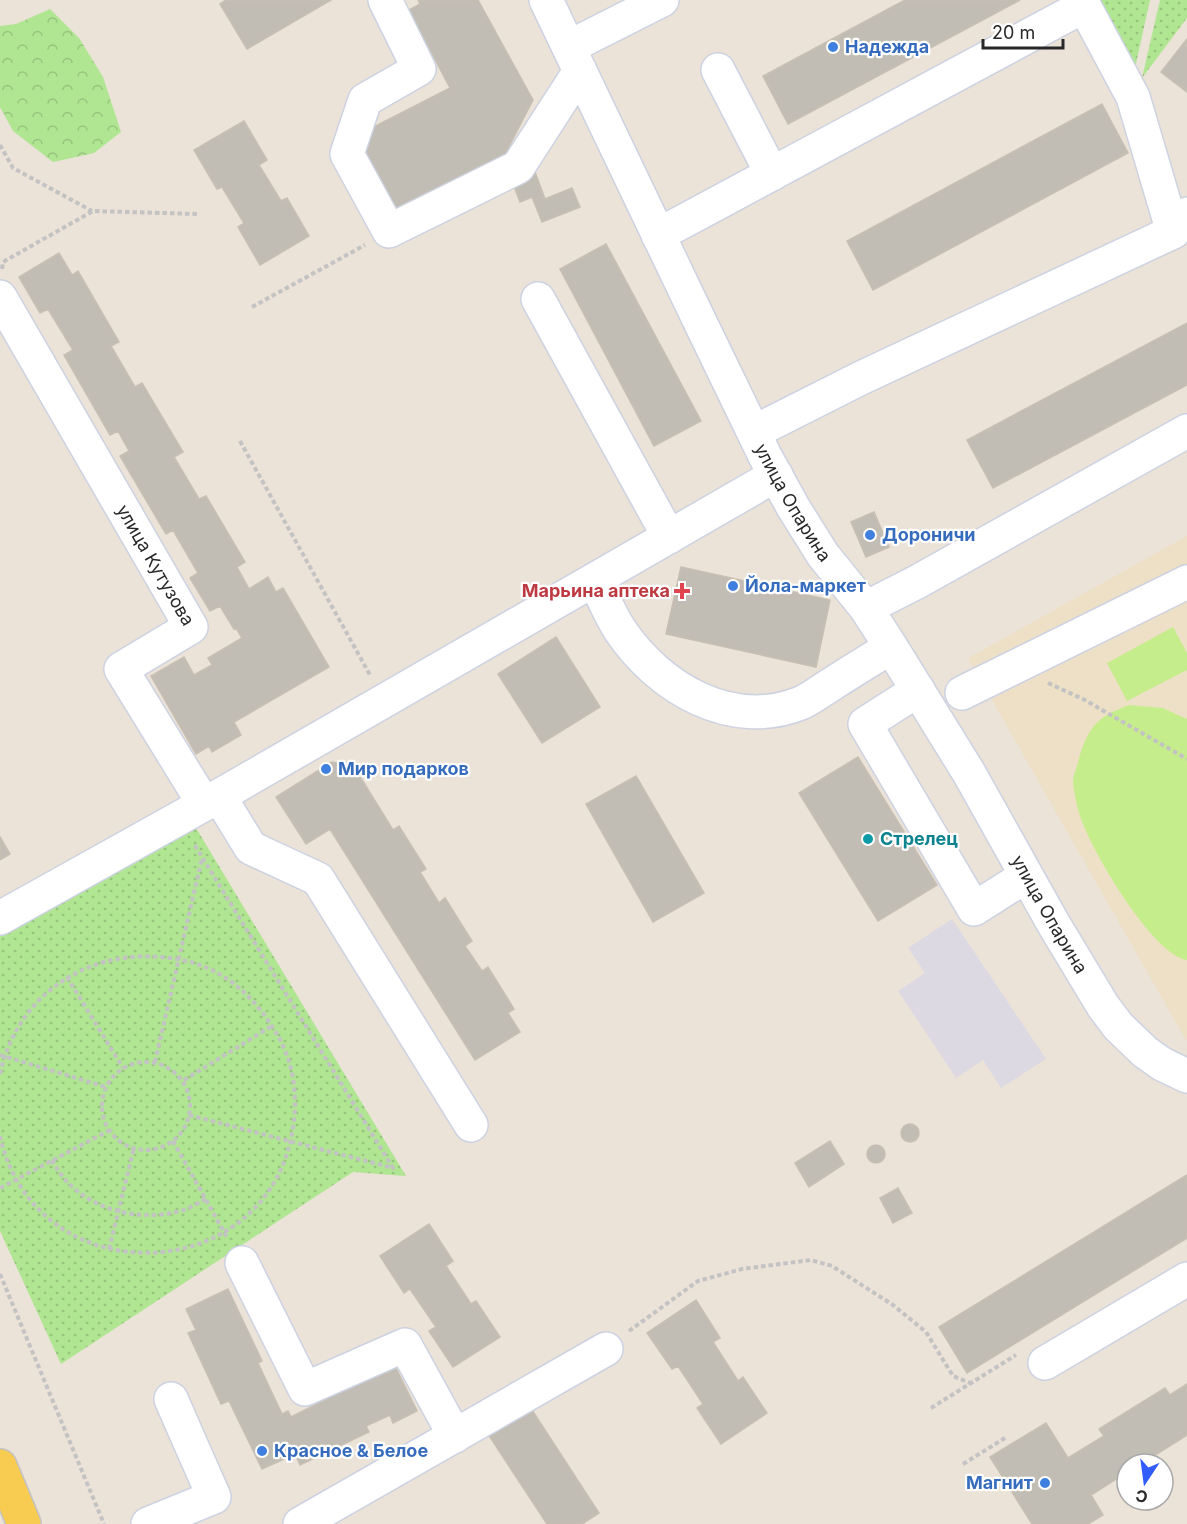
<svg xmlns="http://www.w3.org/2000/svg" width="1187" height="1524" viewBox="0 0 1187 1524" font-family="Inter,sans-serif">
  <defs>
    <pattern id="grass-dots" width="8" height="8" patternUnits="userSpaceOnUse" patternTransform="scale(1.5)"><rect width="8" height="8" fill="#b0e591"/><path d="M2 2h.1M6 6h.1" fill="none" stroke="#97c47d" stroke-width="1.8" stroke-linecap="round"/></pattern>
    <pattern id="forest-crowns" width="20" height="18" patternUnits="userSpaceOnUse" patternTransform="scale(1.5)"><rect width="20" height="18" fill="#b0e591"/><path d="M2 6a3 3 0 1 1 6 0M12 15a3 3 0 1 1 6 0" fill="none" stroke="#97c47d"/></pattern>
  </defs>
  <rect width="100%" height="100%" fill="#ebe2d8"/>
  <path fill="#dcd9e3" d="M952 919 1046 1059 1001 1088 983 1060 956 1078 898 991 925 973 908 948Z"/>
  <path fill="#eee0c6" d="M1187 536V1040H1186L968 658Z"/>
  <path fill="url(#grass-dots)" d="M1086 0H1150L1131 86Z
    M1160 0H1187V18L1142 78Z
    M193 823 406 1176 353 1172 61 1364 0 1231V934Z"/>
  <path fill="url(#forest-crowns)" d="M50 9 79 38 103 77 121 132 94 153 53 162 13 131 0 107V26L16 24Z"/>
  <path fill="#c6ed8c" d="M1173 627 1187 653V670L1127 701 1107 663Z
    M1129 705 1163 708 1187 719V960C1153 955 1093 853 1082 821 1078 812 1073 789 1073 780 1074 773 1078 765 1079 758 1089 726 1097 717 1129 705Z"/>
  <path fill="#c2bdb4" stroke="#c6bfb2" stroke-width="1.5" d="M226 0H331L247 49 220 4Z
    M418 0H478L533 100 500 164 398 216 356 136 450 88 409 10 420 4Z
    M905 0H1020L788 124 763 76Z
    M1187 39V92L1161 72Z
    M1102 104 1128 153 873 290 847 241Z
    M244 121 267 160 259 165 281 201 287 198 309 236 260 265 238 227 244 223 222 187 217 189 194 150Z
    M535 172 545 199 572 188 580 207 542 222 532 197 520 202 512 181Z
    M606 244 701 421 654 446 560 269Z
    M59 253 72 275 78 271 119 342 111 346 135 387 142 383 183 452 174 457 199 499 206 496 245 562 237 567 249 589 268 577 276 592 283 588 329 667 234 722 241 735 212 752 209 746 196 754 151 676 184 657 194 675 212 665 208 658 242 638 236 628 234 629 220 606 210 611 190 578 198 573 173 530 166 534 120 456 129 451 118 431 110 435 64 355 73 350 48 309 40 313 19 277Z
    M1187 323V385L993 488 967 440Z
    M874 512 889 547 866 557 851 522Z
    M681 567 830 600 816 667 666 634Z
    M556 637 600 707 542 743 498 674Z
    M858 757 937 885 878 921 799 793Z
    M332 762 354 767 393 830 399 826 426 869 420 872 439 903 445 898 472 941 465 946 482 971 488 967 514 1009 508 1013 520 1032 475 1060 330 829 306 844 276 797Z
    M636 776 704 893 653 922 586 804Z
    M0 837 10 854 0 860Z
    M901 1133a9 9 0 1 1 18 0a9 9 0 1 1-18 0Z
    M830 1141 844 1164 809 1187 795 1163Z
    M867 1154a9 9 0 1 1 18 0a9 9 0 1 1-18 0Z
    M1187 1175V1238L967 1373 939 1327Z
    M898 1188 912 1213 893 1223 880 1198Z
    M429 1224 453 1261 446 1266 471 1304 476 1301 500 1337 453 1367 429 1331 436 1327 410 1289 404 1293 380 1256Z
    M228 1289 262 1361 258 1363 282 1414 288 1411 291 1417 323 1401 321 1396 393 1362 417 1411 393 1423 390 1415 366 1426 369 1432 300 1465 295 1454 262 1469 229 1401 221 1404 188 1333 196 1330 186 1309Z
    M696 1300 720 1338 713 1342 738 1381 743 1377 767 1413 721 1444 697 1408 703 1404 678 1366 672 1369 647 1333Z
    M1187 1384V1435L1141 1464H1127V1472L1091 1495 1103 1515 1088 1524H1032L990 1457 1046 1423 1068 1458 1104 1436 1099 1429 1165 1388 1170 1395Z
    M530 1407 599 1513 582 1524H547L488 1434Z"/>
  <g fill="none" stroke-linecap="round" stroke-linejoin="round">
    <defs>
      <g id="minor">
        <path d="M385 0 419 69 365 100 347 154 389 231 518 167 580 71"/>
        <path id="s1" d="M546 0 702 326 765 456 793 507 823 555 866 608 891 647 969 773 1053 923 1103 1006 1118 1026 1145 1052 1162 1064 1187 1076"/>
        <path d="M1081 0 1133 97 1173 232"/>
        <path d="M569 47 662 0"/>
        <path d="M718 70 772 174"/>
        <path d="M658 235 1084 6"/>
        <path id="s2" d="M0 297 191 627 121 669 204 804"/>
        <path d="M538 299 669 537"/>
        <path d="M754 432 861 378 1173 232 1187 214"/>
        <path d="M595 581C603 597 610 615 620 630 659 688 731 731 801 703 812 698 822 690 832 684 852 671 872 659 891 647"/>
        <path d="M866 608 917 582 1187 431"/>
        <path d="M918 690 865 724 974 909 1026 876"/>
        <path d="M962 693 1187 582"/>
        <path d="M219 796 251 848 318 879 471 1125"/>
        <path d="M0 918 219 796 776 475"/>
        <path d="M242 1263 305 1389 405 1345 455 1436"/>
        <path d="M1045 1363 1187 1279"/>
        <path d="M148 1524 214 1497 171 1399"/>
        <path d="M300 1524 606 1349"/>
      </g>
      <path id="major" d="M0 1466 24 1524"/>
    </defs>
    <use href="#minor" stroke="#cdd2e2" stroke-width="36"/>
    <use href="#major" stroke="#c3c3c3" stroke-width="36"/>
    <path stroke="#c3c3c3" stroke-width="4" stroke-dasharray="4.5 3" stroke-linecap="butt" d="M0 145 13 168 92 211
      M2 269 3 262 93 211 198 214
      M252 307 365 245
      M240 441 370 675
      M1048 683 1085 700 1187 759
      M67 977 123 1068
      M0 1055 106 1087
      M102 1106a44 44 0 1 1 88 0a44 44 0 1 1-88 0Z
      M155 1062 202 858
      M0 1074C19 987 101 941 186 961 227 970 258 1001 278 1036 294 1064 298 1097 293 1128 268 1290 35 1296 0 1136
      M184 1080 272 1026
      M189 1115 393 1168 194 844
      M173 1141 228 1239
      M52 1160C75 1206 133 1224 180 1211 189 1209 198 1203 206 1199
      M0 1188 110 1130
      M109 1249 134 1148
      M0 1274 104 1524
      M629 1331 698 1281 742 1269 811 1260 832 1266 893 1305 926 1332 953 1376 970 1383
      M931 1408 1016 1355
      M963 1464 1005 1438"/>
    <use href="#minor" stroke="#fff" stroke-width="33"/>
    <use href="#major" stroke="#f7cc51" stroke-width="33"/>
  </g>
  <g fill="#3f7fe0" stroke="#fff" stroke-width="2">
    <circle cx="833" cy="47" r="6"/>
    <circle cx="870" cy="535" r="6"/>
    <circle cx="733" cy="586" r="6"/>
    <circle cx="326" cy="769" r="6"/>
    <circle cx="262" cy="1451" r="6"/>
    <circle cx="1045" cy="1483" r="6"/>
  </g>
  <path fill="#e0444e" stroke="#fff" stroke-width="2" d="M679 582h6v6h6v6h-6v6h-6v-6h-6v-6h6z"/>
  <circle fill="#0f9aa8" stroke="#fff" stroke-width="2" cx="868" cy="839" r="6"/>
  <g text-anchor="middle" stroke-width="4.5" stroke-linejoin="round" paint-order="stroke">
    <g font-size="18" font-weight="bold" fill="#366cbe" stroke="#fff" text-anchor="start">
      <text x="845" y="53">Надежда</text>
      <text x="882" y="541">Дороничи</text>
      <text x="745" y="592">Йола-маркет</text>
      <text x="338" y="775">Мир подарков</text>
      <text x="274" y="1457">Красное &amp; Белое</text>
      <text x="1033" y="1489" text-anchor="end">Магнит</text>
    </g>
    <g font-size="18" fill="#282828" stroke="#fff">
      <text dy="6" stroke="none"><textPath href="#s1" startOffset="560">улица Опарина</textPath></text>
      <text dy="6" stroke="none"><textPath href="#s2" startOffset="310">улица Кутузова</textPath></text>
      <text dy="6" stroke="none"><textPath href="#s1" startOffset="1046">улица Опарина</textPath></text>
    </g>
    <g font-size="18" font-weight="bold" fill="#be3a42" stroke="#fff" text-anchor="end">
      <text x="670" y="597">Марьина аптека</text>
    </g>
    <g font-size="18" font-weight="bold" fill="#0d838f" stroke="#fff" text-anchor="start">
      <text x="880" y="845">Стрелец</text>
    </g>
  </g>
  <g transform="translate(1145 1482) rotate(193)"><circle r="28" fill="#ffffff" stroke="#a9a9a9" stroke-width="1.5"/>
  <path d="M0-4.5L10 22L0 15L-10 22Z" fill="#315dff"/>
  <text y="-9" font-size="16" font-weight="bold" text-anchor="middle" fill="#282828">С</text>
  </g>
  <path d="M983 39v9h80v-9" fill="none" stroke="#282828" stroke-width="3"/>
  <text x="992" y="39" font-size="18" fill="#282828" stroke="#ffffff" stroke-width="4.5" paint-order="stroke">20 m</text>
</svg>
